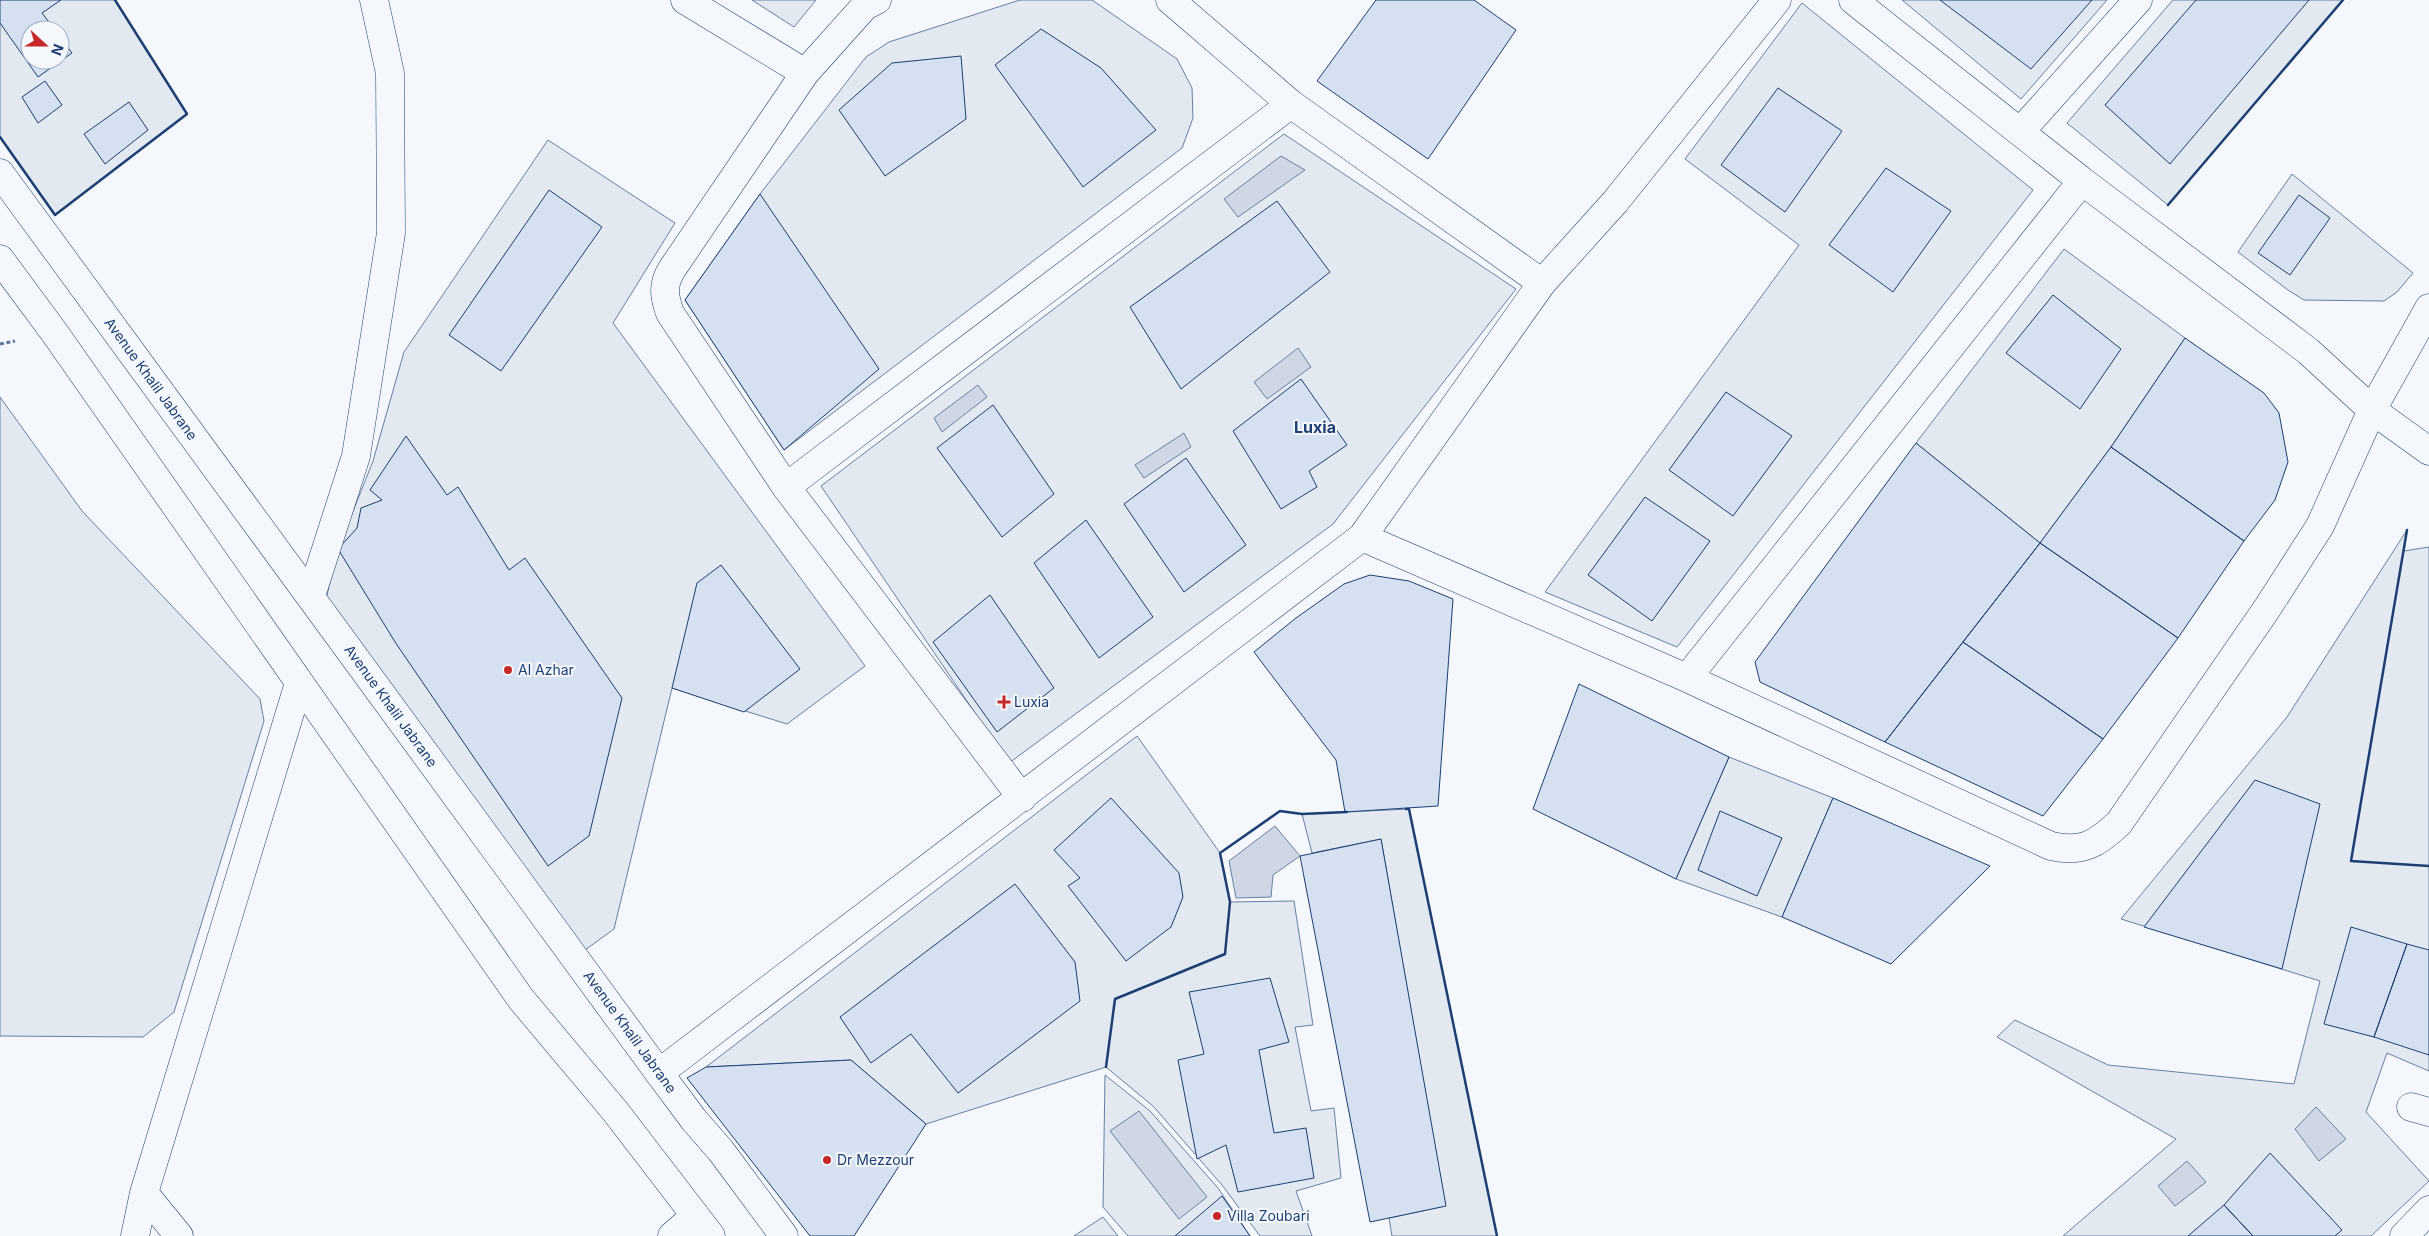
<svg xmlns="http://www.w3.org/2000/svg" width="2429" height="1236" viewBox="0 0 2429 1236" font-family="Inter,sans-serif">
  <rect width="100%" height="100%" fill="#f4f7fb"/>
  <path fill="#e3e9f0" stroke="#687fa3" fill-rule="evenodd" d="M0 0H115L187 114 55 215 0 137ZM30 30H60V60H30Z
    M752 0H816L794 27Z
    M1020 0H1092L1177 59 1192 88 1193 118 1182 148 784 450 685 300 760 194 866 57 889 42Z
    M1902 0H2107L2021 99Z
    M2173 0H2343L2168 205 2067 123Z
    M1802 3 2033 190 1677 647 1545 592 1799 245 1685 159Z
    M1284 134 1516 289 1333 524 1009 763 821 486Z
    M548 140 675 223 613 323 865 666 787 724 672 688 614 929 585 950 326 599 338 549 373 461 404 352Z
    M2292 174 2413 273 2397 292 2384 301 2304 300 2288 290 2238 252Z
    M2064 249 2185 338 2111 447 2040 543 1916 443Z
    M0 397 82 511 260 699 264 721 174 1012 143 1037 0 1036Z
    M2407 530 2404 551 2429 547V1071L2387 1053 2366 1112 2429 1181 2371 1236H2063L2176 1139 1997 1037 2015 1020 2108 1065 2294 1084 2320 981 2121 919 2287 717Z
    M1137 736 1220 853 1230 902 1294 901 1313 1025 1295 1027 1311 1111 1334 1108 1341 1178 1296 1191 1312 1236H1260L1222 1185 1153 1106 1106 1067 926 1124 851 1060 706 1067Z
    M1729 757 1833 798 1782 917 1676 879Z
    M1409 809 1497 1236H1392L1389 1218 1445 1206 1381 839 1312 853 1302 814Z
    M1105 1075 1150 1111 1218 1188 1250 1236H1128L1103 1207Z
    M1103 1217 1118 1236H1074Z"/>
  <path fill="#cfd7e4" stroke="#687fa3" d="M1281 156 1305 170 1238 217 1224 199Z
    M1298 348 1311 367 1267 399 1254 382Z
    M978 385 987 397 942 432 934 418Z
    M1184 433 1191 447 1144 478 1135 465Z
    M1275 826 1300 856 1273 875 1271 897 1236 898 1229 861Z
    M2316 1107 2346 1139 2319 1161 2295 1129Z
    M1139 1111 1207 1197 1179 1219 1110 1131Z
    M2187 1161 2206 1182 2175 1206 2158 1186Z"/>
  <path fill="#d5e0f0" stroke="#1d3f73" d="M0 0H61L42 13 55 30H30V60H60V37L72 53 38 77 0 23Z
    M1376 0H1474L1516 30 1428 159 1317 81Z
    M1940 0H2092L2031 69Z
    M2196 0H2309L2170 164 2105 105Z
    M1041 29 1101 68 1156 130 1083 187 995 65Z
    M961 56 966 119 885 176 839 110 892 63Z
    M45 81 62 105 38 123 22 97Z
    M1778 88 1842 131 1785 212 1721 165Z
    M129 102 148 130 105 164 84 134Z
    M1886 168 1951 211 1893 292 1829 245Z
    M549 190 602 227 501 371 449 335Z
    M760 194 879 369 784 450 685 300Z
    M2299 195 2330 218 2290 275 2258 253Z
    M1277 201 1330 272 1181 389 1130 307Z
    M2053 295 2121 349 2080 409 2006 353Z
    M2185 338 2264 393 2279 413 2288 462 2275 500 2244 541 2111 447Z
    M1301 379 1347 445 1309 471 1317 487 1281 509 1233 431Z
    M1726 392 1792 436 1733 516 1669 470Z
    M993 405 1054 494 1002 537 937 448Z
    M406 436 447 495 458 487 509 570 525 558 622 698 589 836 548 866 395 642 338 549 357 528 361 508 382 500 370 490Z
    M1916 443 2040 543 1885 742 1760 682 1755 662Z
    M2111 447 2244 541 2178 638 2040 543Z
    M1186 458 1246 545 1184 592 1124 504Z
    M1645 497 1710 541 1652 621 1588 575Z
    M1086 520 1153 617 1099 658 1034 563Z
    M2040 543 2178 638 2103 739 1963 642Z
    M721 565 800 669 744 712 672 688 697 583Z
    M1370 575 1409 581 1453 599 1438 806 1345 812 1336 760 1254 652 1296 618 1344 584Z
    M990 595 1054 688 997 732 933 642Z
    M1963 642 2103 739 2043 816 1885 742Z
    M1579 684 1729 757 1676 879 1533 809Z
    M2255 780 2320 804 2282 969 2144 927Z
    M1111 798 1179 873 1183 897 1171 927 1126 961 1068 886 1080 878 1054 850Z
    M1833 798 1990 866 1891 964 1782 917Z
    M1720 811 1782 838 1757 896 1698 870Z
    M1381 839 1446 1206 1370 1222 1300 856Z
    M1015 884 1075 962 1080 1001 958 1093 911 1034 871 1063 840 1017Z
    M2351 927 2407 944 2374 1037 2324 1024Z
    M2407 944 2429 950V1055L2374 1037Z
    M1270 978 1289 1042 1259 1050 1274 1133 1306 1128 1314 1178 1238 1192 1226 1145 1197 1159 1178 1060 1204 1054 1189 992Z
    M851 1060 926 1124 854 1236H810L687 1078 706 1067Z
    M2270 1153 2342 1230 2335 1236H2253L2224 1205Z
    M1222 1196 1250 1236H1175Z
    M2224 1205 2253 1236H2188Z"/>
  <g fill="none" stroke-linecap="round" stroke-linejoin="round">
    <defs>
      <path id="minor" d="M685 0 805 73
        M877 0 865 6 805 73 672 269C662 285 664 296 670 313L786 487 1022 798
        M1170 0 1291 104 1542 283
        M2020 132 2138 0
        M2429 308 2372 410 2429 451
        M786 487 1291 104
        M1362 537 1687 678 2051 846C2082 853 2097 844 2119 823L2266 610 2320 526 2372 410 2308 351 2082 181 1853 0
        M311 596 356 456 391 233 390 73 374 0
        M1687 678 2082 181
        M659 1073 1362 537 1542 283 1615 202 1777 0
        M2411 1107 2429 1112
        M144 1193 179 1236
        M135 1236 144 1193 299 683
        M672 1236 695 1216
        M2404 1236 2429 1210"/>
      <path id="primary" d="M0 173 659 1073 694 1120 721 1151 784 1236
        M0 259 54 332 521 999 615 1111 711 1236"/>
    </defs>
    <use href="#minor" stroke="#1d3f73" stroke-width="29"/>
    <use href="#primary" stroke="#1d3f73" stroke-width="29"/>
    <path stroke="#5e769c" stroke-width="3" stroke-dasharray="4 2.5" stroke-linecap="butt" d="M0 344 15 341"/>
    <use href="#minor" stroke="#f4f7fb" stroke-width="28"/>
    <use href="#primary" stroke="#f4f7fb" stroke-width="28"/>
    <path stroke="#1d3f73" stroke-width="2.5" d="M0 137 55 215 187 114 115 0
      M2168 205 2343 0
      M2407 530 2351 861 2429 866
      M1406 809H1409L1497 1236
      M1106 1067 1115 999 1225 954 1230 902 1220 853 1280 811 1302 814 1347 812"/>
  </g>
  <g fill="#c62828" stroke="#f4f7fb" stroke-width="2">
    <circle cx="508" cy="670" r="5"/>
    <path d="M1001.5 694.5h5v5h5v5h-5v5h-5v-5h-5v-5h5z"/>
    <circle cx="827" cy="1160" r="5"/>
    <circle cx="1217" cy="1216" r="5"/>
  </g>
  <g text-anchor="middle" stroke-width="4" stroke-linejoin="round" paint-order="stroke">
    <g font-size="14" fill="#1d3f73" stroke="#f4f7fb">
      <text transform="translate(151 379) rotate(54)" y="5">Avenue Khalil Jabrane</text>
      <text transform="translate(391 706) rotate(54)" y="5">Avenue Khalil Jabrane</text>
      <text transform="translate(630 1032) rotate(54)" y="5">Avenue Khalil Jabrane</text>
    </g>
    <g font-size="14" fill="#1d3f73" stroke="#f4f7fb" text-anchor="start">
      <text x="518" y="675">Al Azhar</text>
      <text x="1014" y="707">Luxia</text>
      <text x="837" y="1165">Dr Mezzour</text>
      <text x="1227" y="1221">Villa Zoubari</text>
    </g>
    <g font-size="16" font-weight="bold" fill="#1d3f73" stroke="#f4f7fb">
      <text x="1315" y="433">Luxia</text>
    </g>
  </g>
  <g transform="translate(45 45) rotate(111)"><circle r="24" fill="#f4f7fb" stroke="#9eadc5"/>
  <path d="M0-4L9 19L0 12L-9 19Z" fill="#c62828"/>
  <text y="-8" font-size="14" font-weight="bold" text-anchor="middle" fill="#1d3f73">N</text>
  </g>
</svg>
